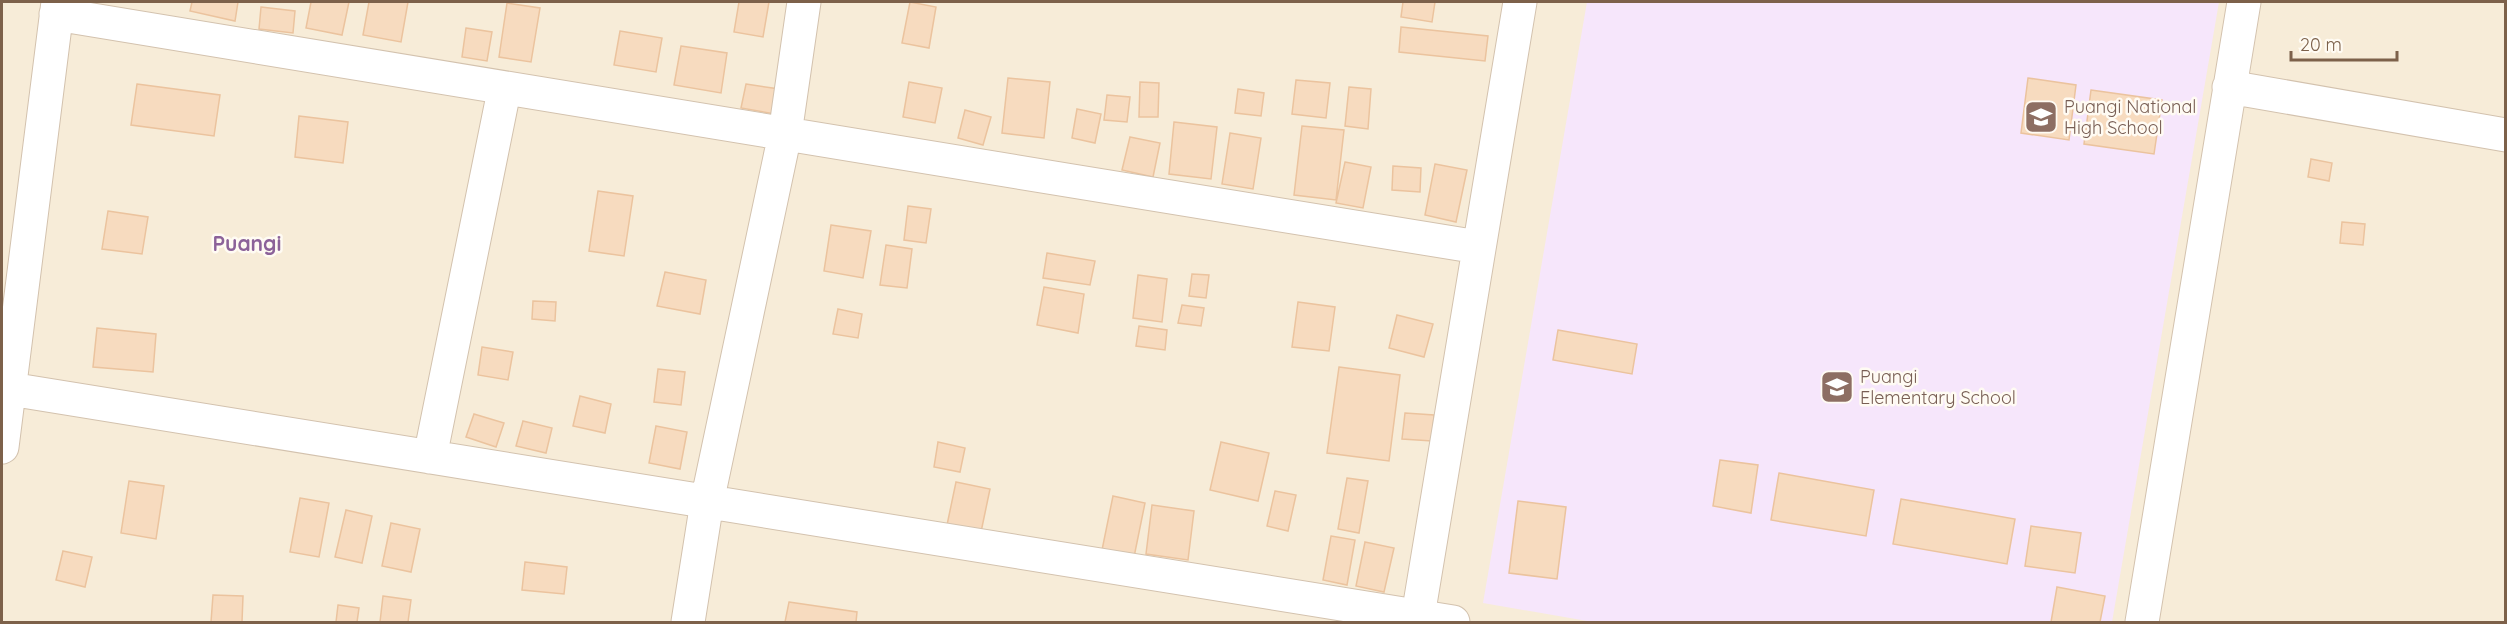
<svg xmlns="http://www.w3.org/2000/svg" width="2507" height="624" viewBox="0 0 2507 624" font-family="Quicksand,sans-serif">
  <rect width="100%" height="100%" fill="#fef9ea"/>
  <path fill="#f7ecd8" d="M2 2H2505V622H2Z"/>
  <path fill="#f6e6fb" d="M1587 2H2219L2112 622H1593L1483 603Z"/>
  <path fill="#f7dbbf" stroke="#ebc39e" stroke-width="1.5" d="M192 2H238L235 21 190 11Z
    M311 2H349L342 35 306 28Z
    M369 2H408L401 42 363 35Z
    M739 2H769L763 37 734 32Z
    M910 2 936 7 929 48 902 43Z
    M1403 2H1435L1432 22 1401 17Z
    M507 3 540 8 531 62 499 57Z
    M261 7 295 11 293 33 259 29Z
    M1401 27 1488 36 1485 61 1399 52Z
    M466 28 492 32 487 61 462 57Z
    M620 31 662 38 656 72 614 65Z
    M681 46 727 53 721 93 674 85Z
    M1008 78 1050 82 1044 138 1002 133Z
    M2028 78 2076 85 2069 140 2021 133Z
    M1296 80 1330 83 1326 118 1292 114Z
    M909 82 942 88 935 123 903 117Z
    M1140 82 1159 83 1158 117H1139Z
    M137 84 220 95 214 136 131 125Z
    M746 84 779 89 775 114 741 108Z
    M1349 87 1371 89 1368 129 1345 126Z
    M1238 89 1264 93 1261 116 1235 113Z
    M2091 90 2162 100 2154 154 2084 144Z
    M1107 95 1130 97 1127 122 1104 120Z
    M1077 109 1101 114 1095 143 1072 138Z
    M965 110 991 117 983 145 958 138Z
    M299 116 348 122 343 163 295 157Z
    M1174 122 1217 127 1211 179 1169 174Z
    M1302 126 1344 130 1336 200 1294 195Z
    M1230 133 1261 138 1253 189 1222 184Z
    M1130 137 1160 143 1153 177 1122 170Z
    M2311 159 2332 163 2329 181 2308 177Z
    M1345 162 1371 167 1363 208 1336 203Z
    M1435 164 1467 170 1456 222 1425 215Z
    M1393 166 1421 168 1420 192 1392 190Z
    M598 191 633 196 624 256 589 251Z
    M908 206 931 209 926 243 904 240Z
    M108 211 148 217 142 254 102 249Z
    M2342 222 2365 224 2363 245 2340 243Z
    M831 225 871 231 863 278 824 271Z
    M886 245 912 249 907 288 880 285Z
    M1047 253 1095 261 1090 285 1043 278Z
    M665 272 706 280 700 314 657 306Z
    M1192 274 1209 275 1206 298 1189 296Z
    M1138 275 1167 279 1162 322 1133 318Z
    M1044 287 1084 294 1078 333 1037 325Z
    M533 301 556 302 555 321 532 319Z
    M1298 302 1335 307 1329 351 1292 347Z
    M1182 305 1204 308 1201 326 1178 323Z
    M838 309 862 314 858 338 833 334Z
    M1397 315 1433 324 1424 357 1389 348Z
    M1139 326 1167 330 1165 350 1136 346Z
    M97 328 156 334 153 372 93 367Z
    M1558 330 1637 344 1632 374 1553 360Z
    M482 347 513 352 508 380 478 375Z
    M1339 367 1400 375 1389 461 1327 453Z
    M658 369 685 372 681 405 654 402Z
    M580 396 611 404 605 433 573 426Z
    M1405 413 1434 415 1432 441 1402 439Z
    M474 414 504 423 496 447 466 437Z
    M523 421 552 428 546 453 516 446Z
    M656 426 687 432 680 469 649 463Z
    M938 442 965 448 960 472 934 467Z
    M1221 442 1269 453 1258 501 1210 490Z
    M1720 460 1758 465 1751 513 1713 506Z
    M1779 473 1874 490 1866 536 1771 520Z
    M1347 478 1368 481 1359 533 1338 529Z
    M129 481 164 486 156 539 121 533Z
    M956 482 990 489 981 532 947 525Z
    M1275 491 1296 495 1288 531 1267 526Z
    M1113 496 1145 503 1134 557 1102 550Z
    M300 498 329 503 319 557 290 552Z
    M1901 499 2015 519 2007 564 1893 544Z
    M1518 501 1566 507 1557 579 1509 573Z
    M1152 505 1194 511 1188 560 1146 554Z
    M346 510 372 516 362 563 335 557Z
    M391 523 420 529 411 572 382 566Z
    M2031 526 2081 533 2075 573 2025 566Z
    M1331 536 1355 540 1347 585 1323 580Z
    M1365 542 1394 548 1384 592 1356 586Z
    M63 551 92 557 85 587 56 580Z
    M525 562 567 567 564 594 522 590Z
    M2057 587 2105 596 2100 622H2051Z
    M213 595 243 596 242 622H211Z
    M383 596 411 600 408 622H380Z
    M789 602 857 612 856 622H785Z
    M338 605 359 608 357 622H336Z"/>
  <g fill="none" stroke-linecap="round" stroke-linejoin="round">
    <defs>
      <path id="minor" d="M56 14C529 95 1004 169 1478 247
        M2229 87 2506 135
        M10 389 1453 622
        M2 447 58 2
        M430 457 504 91
        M688 622 707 502 785 134 804 2
        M1417 622 1520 2
        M2142 622 2244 2"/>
    </defs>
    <use href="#minor" stroke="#d3c2ae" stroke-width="35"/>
    <use href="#minor" stroke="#fff" stroke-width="33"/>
  </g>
  <defs>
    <symbol id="school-square" viewBox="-11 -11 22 22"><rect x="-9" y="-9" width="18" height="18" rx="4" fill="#8d6e63" stroke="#fffbf3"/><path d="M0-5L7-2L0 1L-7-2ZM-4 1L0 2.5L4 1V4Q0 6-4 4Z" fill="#fff"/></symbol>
  </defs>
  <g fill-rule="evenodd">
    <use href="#school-square" x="2022" y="98" width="38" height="38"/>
    <use href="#school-square" x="1818" y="368" width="38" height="38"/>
  </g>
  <g text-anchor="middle" stroke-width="5" stroke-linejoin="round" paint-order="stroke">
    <g font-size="18" fill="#785e54" stroke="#fffbf3" text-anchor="start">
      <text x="2064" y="113">Puangi National<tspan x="2064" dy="21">High School</tspan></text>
      <text x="1860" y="383">Puangi<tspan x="1860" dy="21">Elementary School</tspan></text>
    </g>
    <g font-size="21" font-weight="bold" fill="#8c6299" stroke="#fffbf3">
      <text x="247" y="251">Puangi</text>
    </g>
  </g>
  <rect width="2507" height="624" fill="none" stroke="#7d614a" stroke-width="6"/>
  <path d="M2291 51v9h106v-9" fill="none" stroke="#7d614a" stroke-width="3"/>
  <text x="2300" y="51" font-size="18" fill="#7d614a" stroke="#fffbf3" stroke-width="4.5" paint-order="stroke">20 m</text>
</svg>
